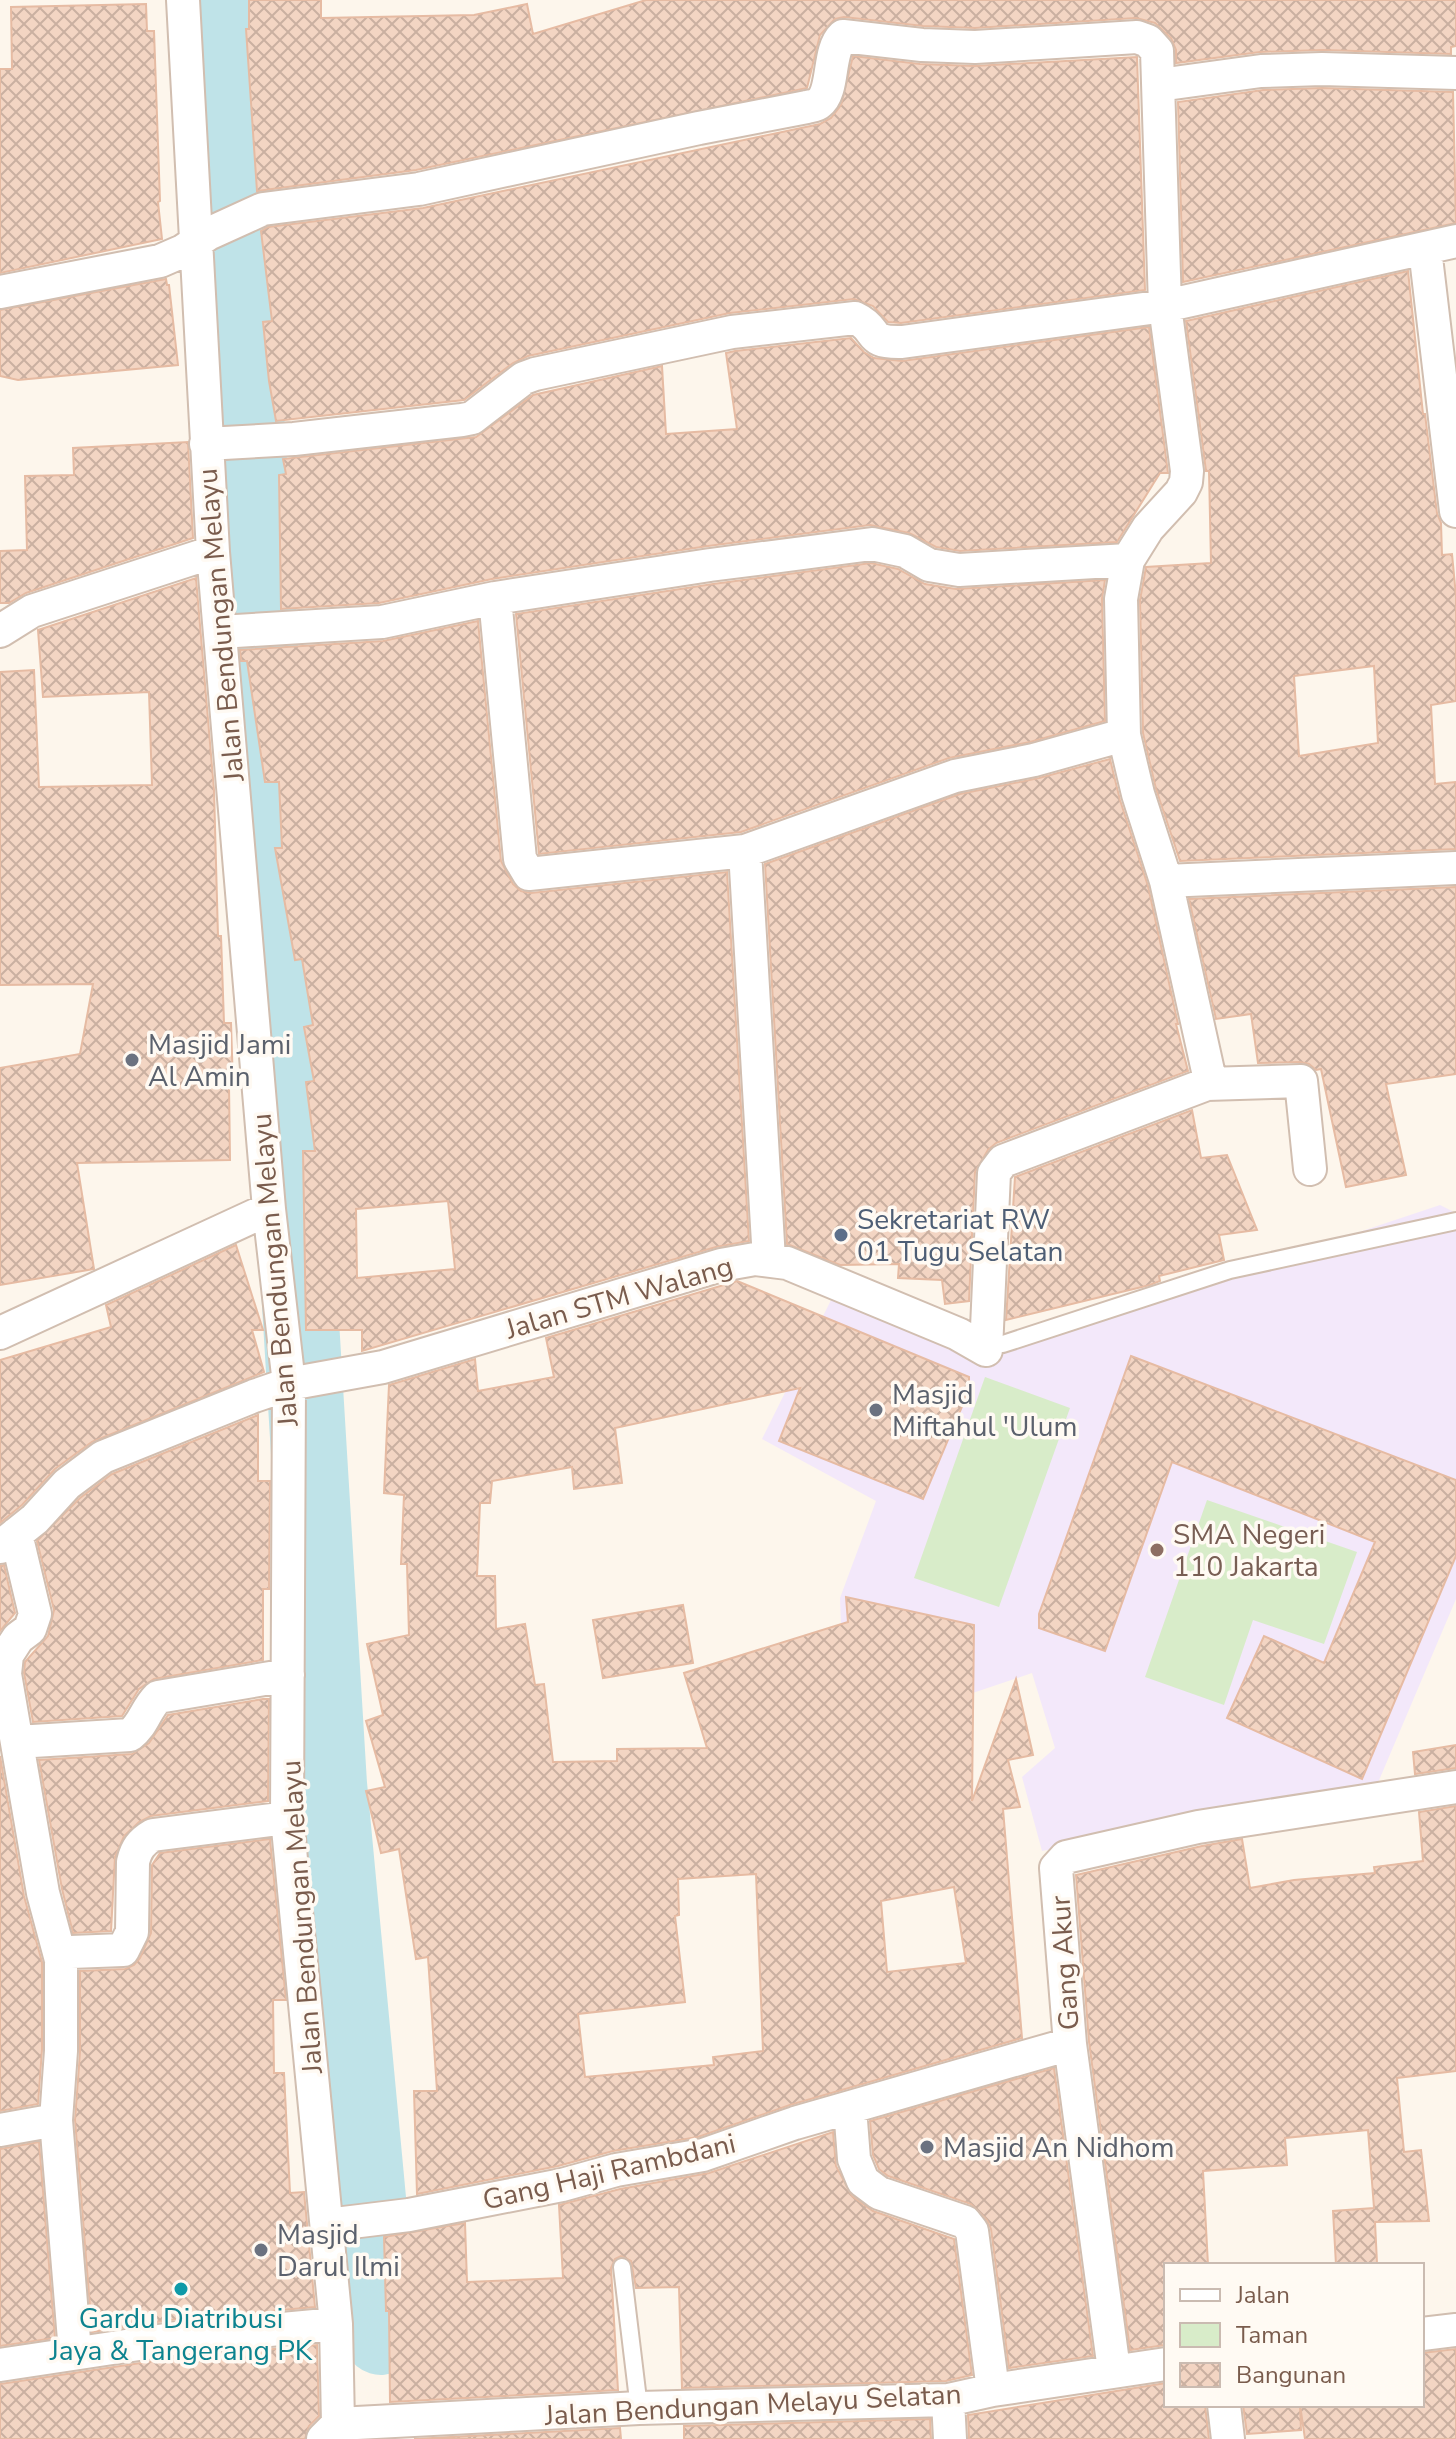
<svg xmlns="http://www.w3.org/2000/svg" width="1456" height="2439" viewBox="0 0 1456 2439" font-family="'Nunito Sans',sans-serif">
  <defs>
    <pattern id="building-cross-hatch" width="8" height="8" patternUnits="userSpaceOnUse" patternTransform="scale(2)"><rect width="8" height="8" fill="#f3d5c3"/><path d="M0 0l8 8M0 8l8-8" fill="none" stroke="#cab0a1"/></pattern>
  </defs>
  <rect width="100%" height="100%" fill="#fdf6ec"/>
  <path fill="#f3e8fa" d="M1440 1205 1456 1213V1599L1377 1785 1042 1851 1022 1777 1055 1748 1032 1673 845 1736 840 1598 876 1501 762 1439 832 1298 988 1356Z"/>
  <path fill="#d8ecc9" d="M985 1377 1070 1408 999 1607 914 1578Z
    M1207 1500 1357 1552 1324 1644 1253 1620 1224 1705 1145 1677Z"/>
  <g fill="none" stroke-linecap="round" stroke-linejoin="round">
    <path stroke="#bfe3e8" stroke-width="76" d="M221 0 329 1784 381 2337"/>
  </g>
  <path fill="url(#building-cross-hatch)" stroke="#e6bba3" stroke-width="2" fill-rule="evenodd" d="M249 0H321V18L474 15 527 4 533 34 646 0H1456V46L1451 47V54L1323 50 1260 52 1176 63V50L1171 38 1155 23 1136 18 975 28 923 26 844 17 835 19 820 35 807 88 416 170 257 191 246 29H249Z
    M146 4 147 31H154L160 201 158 202 162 239 0 273V69H12L11 7Z
    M853 56 920 64 974 66 1137 57 1145 290 901 323 888 322 873 306 854 299 730 313 528 356 513 363 464 400 276 421 269 381 263 322 272 321 261 231 268 227 423 208 820 124 831 118 841 105Z
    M1322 88 1453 92 1456 223 1183 282 1178 102 1263 90Z
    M1408 271 1423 414H1425L1437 513 1441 523 1442 555 1452 554 1456 596V701L1431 705 1435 784 1456 782V849L1180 861 1156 789 1143 733 1140 600 1146 567 1211 563 1209 471H1206L1186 321ZM1374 666 1378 743 1299 756 1294 676Z
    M166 279 167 285H169L178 365 18 380 0 376V310Z
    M1149 327 1168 473H1160L1117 542 960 551 936 547 909 533 870 525 708 546 492 579 379 603 281 609 279 475 286 474 283 459 476 437 533 395 662 366 666 434 737 429 726 353 735 351 851 338 864 352 874 358 902 361Z
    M188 442 193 538 26 593 9 603H0V551L27 550 25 476 74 475 73 448Z
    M871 563 898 569 925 584 956 589 1105 580 1102 599 1105 721 1030 742 949 758 741 832 539 854 516 614 713 584Z
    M196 578 214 790 218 936H221L224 1023H231L233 1085H229L230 1160 77 1163 94 1269 0 1285V1068L80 1054 93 984 0 985V672L34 670 39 787 152 785 149 692 43 697 38 630Z
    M478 621 501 861 513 884 521 891 531 893 727 872 749 1241 716 1247 362 1351V1330H306L303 1151H315L306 1082 314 1081 304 1027 313 1025 302 959 295 960 275 848H282L279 782H265L247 661H241L240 650 383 641ZM448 1201 455 1269 357 1278 356 1209Z
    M1110 759 1120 800 1148 886 1178 1024H1176L1188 1071 996 1143 988 1150 975 1172 969 1301 945 1304 942 1280 898 1278 899 1264 840 1265 787 1244 765 864 960 794 1039 778Z
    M1456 887V1074L1386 1084 1406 1175 1346 1187 1321 1069 1316 1070 1309 1064 1300 1062 1258 1063 1251 1014 1216 1019 1189 899Z
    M1192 1110 1201 1158 1227 1155 1257 1230 1219 1235 1224 1260 1159 1276 1160 1281 1150 1285 1006 1320 1015 1177Z
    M236 1245 263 1330H252L264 1372 92 1442 55 1469 22 1505 0 1523V1360L111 1327 106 1305Z
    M737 1281 969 1377V1390L923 1499 779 1441 800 1388 615 1428 622 1483 574 1489 572 1467 492 1481 490 1503H480L477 1576H495L496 1629 525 1624 535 1685 544 1684 553 1762 617 1761V1749L707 1748 684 1673 848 1622 846 1597 974 1625 972 1801 1016 1679 1033 1755 1008 1760 1020 1807 1003 1809 1022 2038 790 2105 698 2137 613 2151 558 2166 417 2194 414 2091H437L428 1957 416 1959 399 1849 381 1853 366 1791 385 1787 366 1721 383 1715 367 1644 409 1635 407 1564H401L404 1495 384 1493 389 1385 475 1359 478 1391 554 1377 546 1338ZM756 1874 763 2051 713 2057 714 2065 585 2077 578 2014 685 2002 675 1916 679 1915 678 1879ZM954 1887 966 1963 887 1972 881 1901Z
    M1131 1356 1456 1480V1556L1362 1779 1227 1718 1264 1636 1324 1663 1375 1542 1172 1462 1105 1651 1039 1628V1614Z
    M258 1415V1481H270L269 1589H263V1660L154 1679 139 1689 122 1716 33 1722 24 1673 25 1662 48 1636 54 1610 37 1541 80 1498 112 1474Z
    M4 1565 15 1613 0 1631V1566Z
    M683 1605 693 1663 603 1678 593 1620Z
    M263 1699H269L268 1801 151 1816 139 1822 124 1836 115 1857 111 1931 73 1933 62 1889 39 1760 132 1754 149 1743 168 1715Z
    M1456 1745V1768L1415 1774 1413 1752Z
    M0 1756 24 1896 42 1962V2050L38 2104 0 2111Z
    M1456 1806V2071L1397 2078 1404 2152 1421 2150 1429 2221 1375 2222 1377 2263 1336 2265 1333 2211 1374 2208 1368 2130 1285 2138 1287 2165 1203 2171 1208 2265H1166V2345L1130 2350 1089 2042 1076 1875 1202 1846 1242 1839 1250 1888 1294 1880 1375 1873 1374 1867 1423 1861 1419 1812Z
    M270 1839 286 2000H273L274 2073H284L290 2193 304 2192 315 2307 170 2320 92 2332 75 2120 80 2052V1971L125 1969 134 1965 140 1958 151 1933 152 1865 160 1853Z
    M1054 2068 1093 2356 1009 2368 991 2229 987 2220 971 2204 888 2176 879 2169 873 2155 870 2121Z
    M833 2132 836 2166 852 2196 873 2211 954 2239 972 2375 946 2381 682 2388 679 2287 636 2288 631 2261 621 2256 615 2259 611 2268 618 2390 390 2402 389 2311H386L384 2237 465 2223 467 2282 563 2278 559 2205 620 2189 709 2173Z
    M39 2142 55 2338 0 2346V2149Z
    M317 2345 319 2416 309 2426 305 2439H0V2384L174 2358Z
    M1456 2349V2439H1305L1300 2405H1422V2353Z
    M1166 2383V2405H1205L1209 2439H969L968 2415Z
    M1243 2405H1300L1301 2430 1247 2434Z
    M930 2419 931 2439H684V2426Z
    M620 2428 621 2439H414Z"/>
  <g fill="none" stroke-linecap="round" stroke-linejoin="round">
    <defs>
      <path id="lane" d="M1003 1344 1230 1270 1456 1221
        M622 2267 639 2408"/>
      <path id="street" d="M183 0 213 552 269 1209 289 1384 287 1818 336 2324 338 2424 323 2439
        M1159 85 1261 71 1322 69 1456 73
        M1425 249 1456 511
        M0 292 160 261 183 251 208 234 263 209 419 189 699 128 807 107C811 106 816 106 819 103 835 91 827 51 843 36L922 45 975 47 1137 37 1148 41 1157 51 1165 306 1187 471 1186 482 1181 492 1148 528 1128 560 1121 599 1124 735 1138 794 1166 881 1210 1080 1207 1084 1003 1161 994 1173 986 1350
        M206 444 294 439 462 420 472 418 524 378 535 374 732 332 855 318C881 330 864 343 902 342L1165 306 1456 241
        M0 631 32 611 213 552
        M220 632 382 622 495 598
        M745 851 529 874 520 859 495 598 710 565 872 544 905 551 929 565 959 570 1128 560
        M1166 881 1456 868
        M1207 1084 1301 1081 1310 1169
        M769 1260 745 851 955 776 1034 760 1124 735
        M0 1333 269 1209
        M16 1534 35 1614 30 1629 18 1638 7 1655 5 1674 43 1893 61 1960
        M0 1547 35 1519 67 1484 103 1457 254 1396 289 1384 383 1367 721 1265 755 1259 787 1263 958 1334 986 1350
        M17 1742 130 1735C144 1724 145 1710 158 1697L288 1675
        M850 2108 854 2159 863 2181 879 2193 965 2222 972 2231 993 2390
        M56 2120 75 2352
        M0 2130 56 2120 61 2051V1960L71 1952 123 1950 132 1932 133 1862C136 1849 141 1842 153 1835L287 1818
        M327 2225 409 2215 562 2185 616 2170 703 2155 795 2123 1070 2044
        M1422 2334 1456 2330
        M0 2365 172 2339 336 2324
        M1114 2370 1070 2044 1056 1868 1066 1857 1198 1827 1456 1787
        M948 2400 950 2439
        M1224 2405 1228 2439
        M338 2424 639 2408 948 2400 993 2390 1166 2364"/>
    </defs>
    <use href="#lane" stroke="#d1beb0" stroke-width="20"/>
    <use href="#street" stroke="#d1beb0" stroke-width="36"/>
    <use href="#lane" stroke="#fff" stroke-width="16"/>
    <use href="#street" stroke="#fff" stroke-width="32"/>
  </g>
  <g fill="#6b7280" stroke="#fffaf3" stroke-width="3">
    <circle cx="132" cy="1060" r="8"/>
    <circle cx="876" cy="1410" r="8"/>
    <circle cx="927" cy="2147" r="8"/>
    <circle cx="261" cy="2250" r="8"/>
  </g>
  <circle fill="#5c6f8a" stroke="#fffaf3" stroke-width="3" cx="841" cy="1235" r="8"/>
  <circle fill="#8d6e63" stroke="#fffaf3" stroke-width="3" cx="1157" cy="1550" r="8"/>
  <circle fill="#0f9aa8" stroke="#fffaf3" stroke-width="3" cx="181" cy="2289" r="8"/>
  <g text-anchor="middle" stroke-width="7" stroke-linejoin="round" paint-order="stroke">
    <g font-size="28" fill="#7a5c4d" stroke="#fffaf3">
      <text transform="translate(220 625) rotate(-95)" y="10">Jalan Bendungan Melayu</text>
      <text transform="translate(274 1270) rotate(-95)" y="10">Jalan Bendungan Melayu</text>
      <text transform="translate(619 1297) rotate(-16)" y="10">Jalan STM Walang</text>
      <text transform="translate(301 1917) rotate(-94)" y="10">Jalan Bendungan Melayu</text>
      <text transform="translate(1064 1963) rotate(-94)" y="10">Gang Akur</text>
      <text transform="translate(609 2171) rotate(-13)" y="10">Gang Haji Rambdani</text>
      <text transform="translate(753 2404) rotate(-3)" y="10">Jalan Bendungan Melayu Selatan</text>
    </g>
    <g font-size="28" fill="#5b616d" stroke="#fffaf3" text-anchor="start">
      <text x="148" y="1054">Masjid Jami<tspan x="148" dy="32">Al Amin</tspan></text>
      <text x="892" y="1404">Masjid<tspan x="892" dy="32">Miftahul 'Ulum</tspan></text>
      <text x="943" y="2157">Masjid An Nidhom</text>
      <text x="277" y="2244">Masjid<tspan x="277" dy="32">Darul Ilmi</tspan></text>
    </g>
    <g font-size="28" fill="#4e5e75" stroke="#fffaf3" text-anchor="start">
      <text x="857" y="1229">Sekretariat RW<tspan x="857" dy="32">01 Tugu Selatan</tspan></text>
    </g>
    <g font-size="28" fill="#785e54" stroke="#fffaf3" text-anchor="start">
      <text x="1173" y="1544">SMA Negeri<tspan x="1173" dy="32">110 Jakarta</tspan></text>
    </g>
    <g font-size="28" fill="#0d838f" stroke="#fffaf3">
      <text x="181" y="2328">Gardu Diatribusi<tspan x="181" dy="32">Jaya &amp; Tangerang PK</tspan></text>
    </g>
  </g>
  <rect x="1164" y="2263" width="260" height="144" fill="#fffaf3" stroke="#cabbb1" stroke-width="2"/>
  <rect x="1180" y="2289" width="40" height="12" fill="#ffffff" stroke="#cabbb1" stroke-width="2"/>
  <text x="1236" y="2303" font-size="24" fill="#7a5c4d">Jalan</text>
  <rect x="1180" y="2323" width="40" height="24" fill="#d8ecc9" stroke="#cabbb1" stroke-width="2"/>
  <text x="1236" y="2343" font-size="24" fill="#7a5c4d">Taman</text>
  <rect x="1180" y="2363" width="40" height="24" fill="url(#building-cross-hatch)" stroke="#cabbb1" stroke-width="2"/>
  <text x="1236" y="2383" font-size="24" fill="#7a5c4d">Bangunan</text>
</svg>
